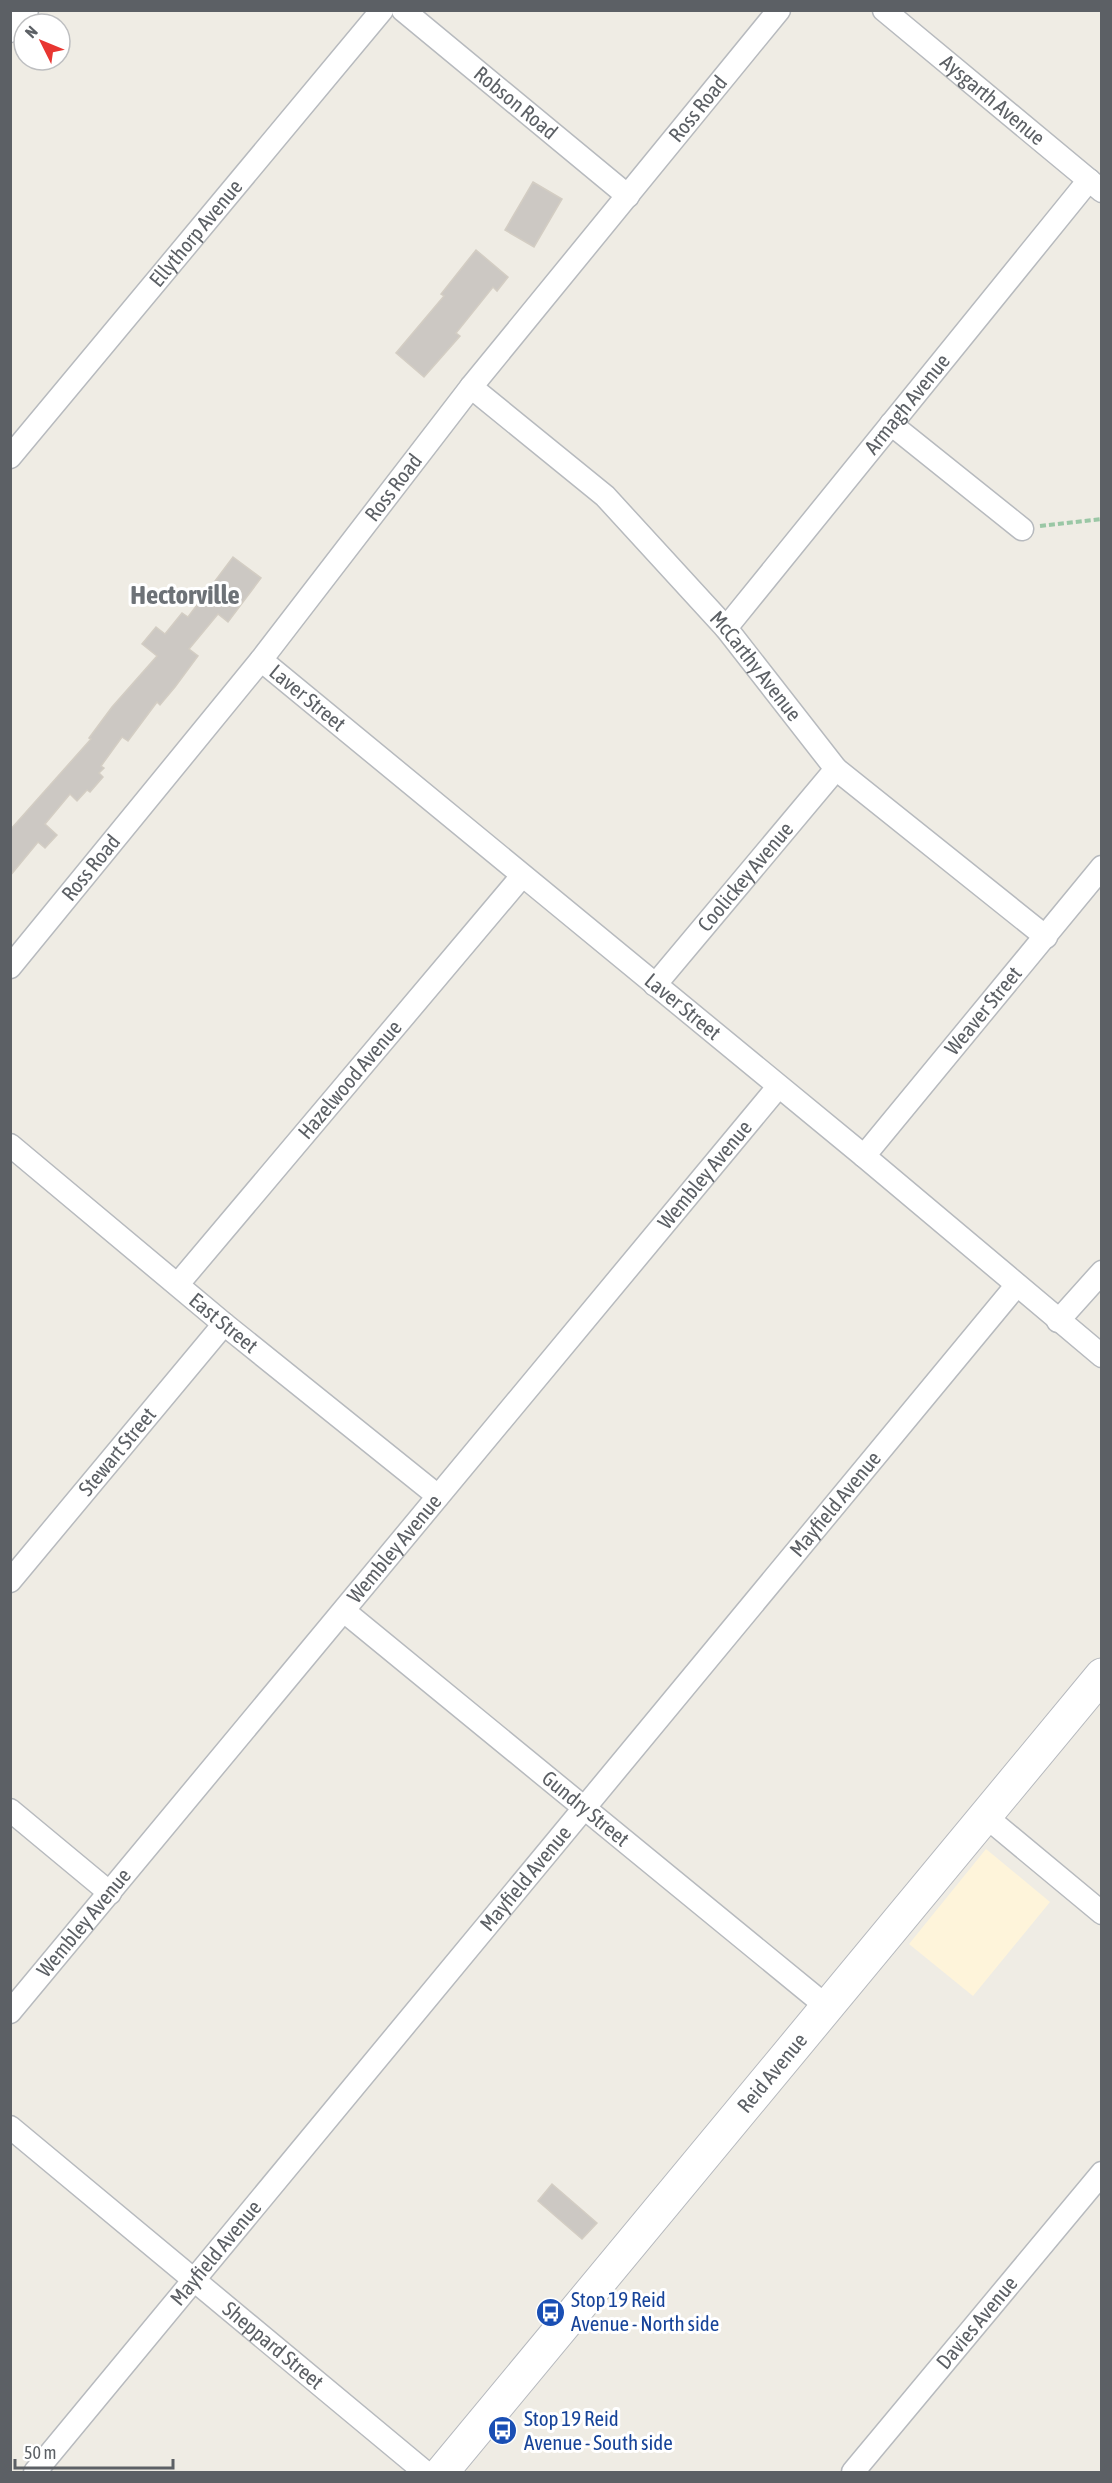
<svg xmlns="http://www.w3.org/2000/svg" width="1112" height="2483" viewBox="0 0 1112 2483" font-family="'Asap Condensed',sans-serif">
  <rect width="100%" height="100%" fill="#efece4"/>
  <path fill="#fef4da" d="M986 1849 1050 1902 973 1996 909 1944Z"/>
  <path fill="#ccc8c3" stroke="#d3cdc3" stroke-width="1.5" d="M533 182 562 199 534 247 505 230Z
    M476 250 508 277 497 291 493 287 456 333 460 336 424 377 396 353 444 296 441 294Z
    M233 557 261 578 228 622 218 614 189 649 198 656 175 687 160 705 157 702 128 741 122 737 101 766 104 768 99 773 103 777 90 792 87 790 77 801 70 794 45 824 57 835 45 848 38 842 10 876V830L91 739 89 738 112 707 157 656 142 644 156 627 165 634 182 613 188 617Z
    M552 2184 597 2223 582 2239 538 2201Z"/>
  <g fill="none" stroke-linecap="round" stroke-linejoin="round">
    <defs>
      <g id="street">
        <path id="s1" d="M403 10 628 196"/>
        <path id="s2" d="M884 10 1102 191"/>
        <path d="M10 31 27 10"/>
        <path id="s3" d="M471 387 605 496 726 628 836 769 1046 937"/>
        <path d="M891 424 1022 529"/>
        <path id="s4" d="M10 457 382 10"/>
        <path id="s5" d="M726 628 1089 180"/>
        <path id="s6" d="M261 660 864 1156 1102 1356"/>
        <path id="s7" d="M10 967 261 660 471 387 779 10"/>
        <path id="s8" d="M655 985 836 769"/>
        <path id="s9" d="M10 1145 224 1324 438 1496"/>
        <path id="s10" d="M864 1156 1102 867"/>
        <path id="s11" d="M178 1284 522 876"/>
        <path d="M1058 1321 1102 1272"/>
        <path id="s12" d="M10 1581 224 1324"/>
        <path id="s13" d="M344 1611 826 2006"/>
        <path d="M10 1810 110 1893"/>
        <path d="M984 1815 1102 1913"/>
        <path id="s14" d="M10 2012 778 1087"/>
        <path id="s15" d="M10 2127 425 2472"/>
        <path id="s16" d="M35 2472 1016 1286"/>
        <path id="s17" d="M853 2472 1102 2173"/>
      </g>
      <g id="secondary">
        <path id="s18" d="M442 2472 1102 1675"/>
      </g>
    </defs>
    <use href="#street" stroke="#b7babe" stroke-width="25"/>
    <use href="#secondary" stroke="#b6b9be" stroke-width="35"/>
    <path stroke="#9ac7a5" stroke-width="4" stroke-dasharray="6 3" stroke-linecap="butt" d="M1040 526 1102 519"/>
    <use href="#street" stroke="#fff" stroke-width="22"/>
    <use href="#secondary" stroke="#fff" stroke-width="33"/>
  </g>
  <defs>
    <symbol id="bus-disc" viewBox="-11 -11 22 22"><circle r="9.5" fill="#1a4fb4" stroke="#fff"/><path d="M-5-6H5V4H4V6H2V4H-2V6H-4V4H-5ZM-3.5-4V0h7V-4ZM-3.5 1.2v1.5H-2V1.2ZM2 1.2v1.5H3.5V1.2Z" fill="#fff"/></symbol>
  </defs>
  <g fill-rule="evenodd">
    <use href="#bus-disc" x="534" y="2296" width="33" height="33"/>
    <use href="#bus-disc" x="486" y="2414" width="33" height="33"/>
  </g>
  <g text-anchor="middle" stroke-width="6" stroke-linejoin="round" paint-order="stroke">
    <g font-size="21" fill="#5c6065" stroke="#fff">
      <text dy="7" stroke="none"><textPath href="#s2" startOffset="141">Aysgarth Avenue</textPath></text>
      <text dy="7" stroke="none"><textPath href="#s1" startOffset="146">Robson Road</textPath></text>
      <text dy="7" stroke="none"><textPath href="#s7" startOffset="1100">Ross Road</textPath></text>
      <text dy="7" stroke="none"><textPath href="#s4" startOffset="291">Ellythorp Avenue</textPath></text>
      <text dy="7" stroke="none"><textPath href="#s5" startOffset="288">Armagh Avenue</textPath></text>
      <text dy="7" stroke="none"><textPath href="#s7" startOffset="614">Ross Road</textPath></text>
      <text dy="7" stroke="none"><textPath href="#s3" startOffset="400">McCarthy Avenue</textPath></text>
      <text dy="7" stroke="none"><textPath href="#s6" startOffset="60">Laver Street</textPath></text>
      <text dy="7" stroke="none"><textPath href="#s7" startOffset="128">Ross Road</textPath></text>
      <text dy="7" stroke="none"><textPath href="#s8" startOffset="141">Coolickey Avenue</textPath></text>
      <text dy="7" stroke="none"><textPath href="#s6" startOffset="546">Laver Street</textPath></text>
      <text dy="7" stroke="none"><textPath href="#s10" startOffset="188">Weaver Street</textPath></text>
      <text dy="7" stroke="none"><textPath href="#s11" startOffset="267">Hazelwood Avenue</textPath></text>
      <text dy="7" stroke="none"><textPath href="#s14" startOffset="1088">Wembley Avenue</textPath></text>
      <text dy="7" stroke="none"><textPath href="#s9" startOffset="278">East Street</textPath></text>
      <text dy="7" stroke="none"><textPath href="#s12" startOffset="168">Stewart Street</textPath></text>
      <text dy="7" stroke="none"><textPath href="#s16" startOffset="1256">Mayfield Avenue</textPath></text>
      <text dy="7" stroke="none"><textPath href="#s14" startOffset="602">Wembley Avenue</textPath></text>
      <text dy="7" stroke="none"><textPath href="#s13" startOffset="312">Gundry Street</textPath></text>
      <text dy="7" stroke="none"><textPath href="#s16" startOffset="770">Mayfield Avenue</textPath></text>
      <text dy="7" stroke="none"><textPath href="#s14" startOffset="116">Wembley Avenue</textPath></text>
      <text dy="7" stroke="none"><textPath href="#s18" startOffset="518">Reid Avenue</textPath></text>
      <text dy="7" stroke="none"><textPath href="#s16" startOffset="284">Mayfield Avenue</textPath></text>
      <text dy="7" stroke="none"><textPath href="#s17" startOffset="194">Davies Avenue</textPath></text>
      <text dy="7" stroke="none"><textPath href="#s15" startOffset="342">Sheppard Street</textPath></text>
    </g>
    <g font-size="21" fill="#164399" stroke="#fff" text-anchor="start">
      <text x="571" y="2307">Stop 19 Reid<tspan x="571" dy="24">Avenue - North side</tspan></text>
      <text x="524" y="2426">Stop 19 Reid<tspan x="524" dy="24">Avenue - South side</tspan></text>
    </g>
    <g font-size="27" font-weight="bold" fill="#6d7277" stroke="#fff">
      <text x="185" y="604">Hectorville</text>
    </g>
  </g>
  <rect width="1112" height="2483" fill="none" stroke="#5c6065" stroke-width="24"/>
  <g transform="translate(42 42) rotate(313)"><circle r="28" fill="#ffffff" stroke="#bebfc1" stroke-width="1.5"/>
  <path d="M0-4.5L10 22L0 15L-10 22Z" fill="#e83631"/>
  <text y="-9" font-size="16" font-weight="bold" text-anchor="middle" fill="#5c6065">N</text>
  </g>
  <path d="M15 2459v9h158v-9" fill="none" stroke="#5c6065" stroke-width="3"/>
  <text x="24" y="2459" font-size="18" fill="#5c6065" stroke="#ffffff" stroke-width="4.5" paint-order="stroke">50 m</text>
</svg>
